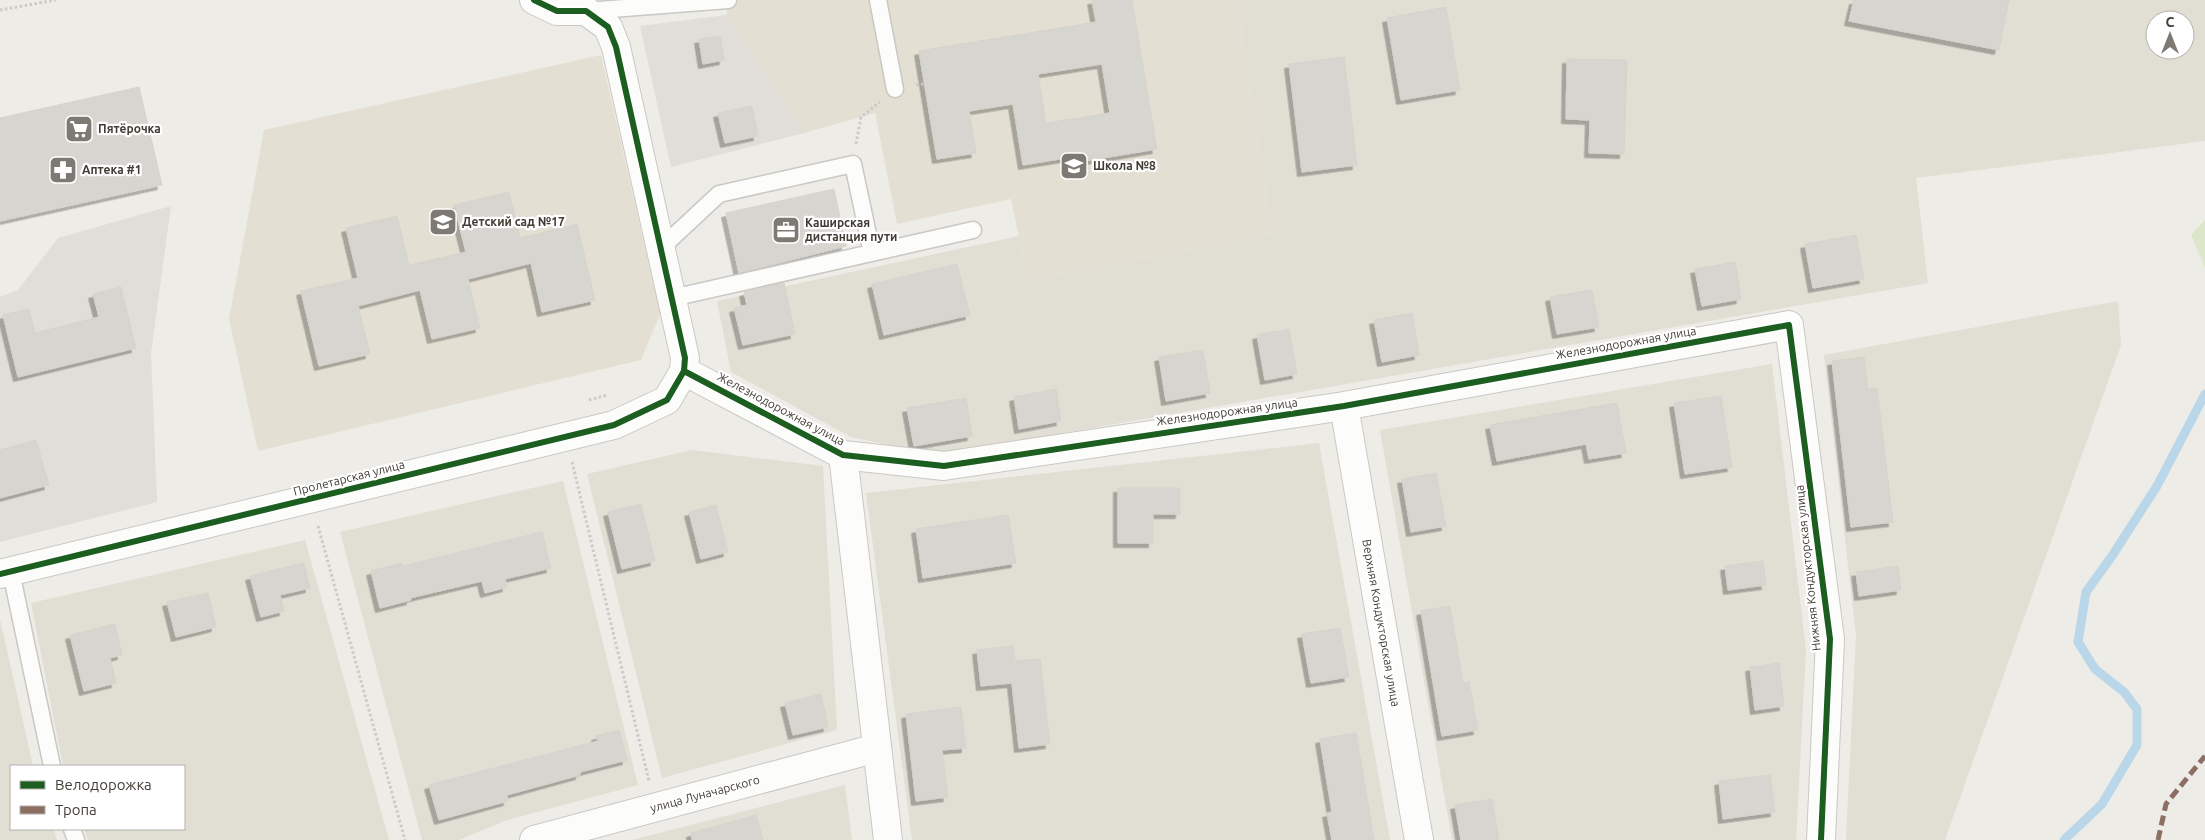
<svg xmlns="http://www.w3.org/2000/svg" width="2205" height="840" viewBox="0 0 2205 840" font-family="Ubuntu,sans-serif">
  <defs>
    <filter id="shadow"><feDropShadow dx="-4.5" dy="4.5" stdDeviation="0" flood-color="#0004"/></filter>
  </defs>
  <rect width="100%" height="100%" fill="#eeece7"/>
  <path fill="#e1ded4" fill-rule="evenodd" d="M1237 0H2205V141L1916 178 1928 283 937 455 851 437 731 372 717 301 1019 236 1028 280 1272 234ZM2155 20H2185V50H2155Z
    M2118 301 2121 345 1945 840H1846L1856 636 1824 355Z
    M1772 364 1806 650 1796 840H1452L1380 430Z
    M1319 443 1390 840H912L866 493Z
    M692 450 823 466 837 730 662 778 587 474Z
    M563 481 638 785 507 820 459 840H422L340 532Z
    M305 540 389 840H88L84 829H184V766H63L31 603Z
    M0 619 33 766H11V829H53L57 840H0Z
    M845 785 852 840H632Z"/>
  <path fill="#e1ddd8" d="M727 15 804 133 671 167 640 26Z
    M171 206 151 353 157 502 0 542V297L18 290 58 238Z"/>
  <path fill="#e4dfd3" d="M727 0H1237L1272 234 1028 280 1011 199 897 224 875 113 804 133 727 15Z
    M601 55 660 314 641 360 258 451 229 319 264 130Z"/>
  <path fill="#dbe7c8" d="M2205 220V268L2191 235Z"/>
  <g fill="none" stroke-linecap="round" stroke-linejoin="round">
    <path stroke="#bad6e9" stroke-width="9" d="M2064 840 2102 804 2137 745V709L2124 692 2095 669 2078 642 2086 592 2112 556 2157 486 2205 394"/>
  </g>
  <path fill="#d7d5cf" stroke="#d6d3cd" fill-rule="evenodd" filter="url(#shadow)" d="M1092 0H1132L1157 149 1085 161 1084 155 1023 165 1013 104 969 111 976 153 937 159 919 51 1096 22ZM1102 64 1110 113 1046 123 1038 74Z
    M1854 0H2009L1999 50 1849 21Z
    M1446 7 1460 90 1401 100 1387 18Z
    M720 36 724 60 703 64 699 39Z
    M1344 57 1357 165 1302 172 1289 64Z
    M1567 59 1627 60 1624 154 1589 153 1590 120 1566 119Z
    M139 87 162 185 0 221V118Z
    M752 106 758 136 725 143 718 113Z
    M834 189 846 246 739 273 726 213Z
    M509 192 520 238 577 224 595 300 542 312 531 263 468 279 480 328 432 339 420 290 358 306 370 354 319 366 301 291 358 278 346 228 397 216 409 265 466 252 454 205Z
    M1856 235 1864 279 1813 288 1805 244Z
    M1735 262 1741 299 1702 306 1695 269Z
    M957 264 970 315 884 335 872 284Z
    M784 283 795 334 743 345 734 308 747 305 744 292Z
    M121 287 136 348 18 377 3 315 29 309 35 333 99 317 93 294Z
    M1592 290 1599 327 1557 334 1550 297Z
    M1412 313 1419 355 1382 362 1374 320Z
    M1289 329 1297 374 1265 380 1257 335Z
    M1203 350 1210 393 1166 401 1159 357Z
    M1864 357 1868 389 1877 388 1893 522 1851 527 1832 361Z
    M1056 389 1061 421 1019 429 1014 397Z
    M1721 396 1732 467 1685 474 1674 403Z
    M966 398 972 436 914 446 907 408Z
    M1617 403 1626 453 1589 459 1586 444 1497 461 1490 425Z
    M36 440 49 485 0 498V450Z
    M1436 473 1446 526 1411 532 1402 479Z
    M1118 488H1180V514H1153V543H1118Z
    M641 504 655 561 622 569 608 512Z
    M716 505 728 552 701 559 689 512Z
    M1008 515 1016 563 923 578 916 529Z
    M542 532 551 568 505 579 507 587 485 593 482 581 410 598 411 600 380 608 371 571 402 563 403 566Z
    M1763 561 1766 585 1728 590 1725 566Z
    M304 563 310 588 280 595 284 611 261 617 250 576Z
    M1898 566 1901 590 1859 596 1856 572Z
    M208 593 216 627 176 637 167 602Z
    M1450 606 1463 683 1469 682 1478 730 1442 736 1421 611Z
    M115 624 122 655 110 658 116 683 84 691 70 635Z
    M1340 628 1349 677 1311 683 1302 634Z
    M1013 646 1015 661 1040 659 1050 744 1019 748 1012 683 981 686 977 650Z
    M1779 663 1784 706 1755 710 1750 667Z
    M821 694 828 727 793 735 785 703Z
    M961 707 966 748 942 750 948 797 916 801 906 714Z
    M619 730 627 760 580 772V775L507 795 508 801 439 820 429 785 598 741 596 736Z
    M1356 733 1374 840H1332L1327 813 1332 812 1320 739Z
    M1770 775 1775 812 1723 819 1719 781Z
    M1492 799 1499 840H1461L1455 805Z
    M756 815 763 840H692L691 833Z"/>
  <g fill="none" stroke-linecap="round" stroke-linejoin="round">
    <defs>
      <path id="lane" d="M878 0 895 89
        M586 11 728 0
        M661 248 719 194 853 164 872 253
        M672 298 973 230
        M11 572 52 766
        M72 829 76 840"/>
      <path id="street" d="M684 371 843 455 944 466 1344 406 1789 325 1830 639 1821 840
        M1344 406 1419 840
        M843 455 888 840
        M0 574 614 425 667 400 684 371 685 358 616 47 608 27 586 11H557L534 0
        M534 840 877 748"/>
    </defs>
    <use href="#lane" stroke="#cac8c3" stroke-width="19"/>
    <use href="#street" stroke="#cac8c3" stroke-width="30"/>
    <path stroke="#cccac6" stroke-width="3" stroke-dasharray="2.5 2.5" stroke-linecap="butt" d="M0 10 56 0
      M916 85 924 84
      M856 144 861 117 880 102
      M589 400 607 395
      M572 462 649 781
      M318 526 405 840"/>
    <use href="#lane" stroke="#fcfcfb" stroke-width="16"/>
    <use href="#street" stroke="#fcfcfb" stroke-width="28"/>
    <path stroke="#8d6e63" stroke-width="5" stroke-dasharray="10 5" stroke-linecap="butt" d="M2158 840 2166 804 2205 756"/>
    <defs>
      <path id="cycleway" d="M684 371 843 455 944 466 1344 406 1789 325 1830 639 1821 840
        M0 574 614 425 667 400 684 371 685 358 616 47 608 27 586 11H557L534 0"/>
    </defs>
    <use href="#cycleway" stroke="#fff" stroke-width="9"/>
    <use href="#cycleway" stroke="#1b5e20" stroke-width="6"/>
  </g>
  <defs>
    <symbol id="supermarket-square" viewBox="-11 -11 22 22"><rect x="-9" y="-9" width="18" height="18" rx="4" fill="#7e7a73" stroke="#fff"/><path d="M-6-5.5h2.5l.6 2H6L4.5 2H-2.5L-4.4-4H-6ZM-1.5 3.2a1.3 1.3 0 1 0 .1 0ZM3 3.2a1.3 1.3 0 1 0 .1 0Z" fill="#fff"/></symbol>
    <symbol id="school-square" viewBox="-11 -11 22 22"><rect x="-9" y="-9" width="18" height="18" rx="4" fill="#7e7a73" stroke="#fff"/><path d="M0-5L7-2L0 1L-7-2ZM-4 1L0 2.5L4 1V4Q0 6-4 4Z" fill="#fff"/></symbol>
    <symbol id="pharmacy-square" viewBox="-11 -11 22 22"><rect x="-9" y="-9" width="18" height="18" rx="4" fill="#7e7a73" stroke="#fff"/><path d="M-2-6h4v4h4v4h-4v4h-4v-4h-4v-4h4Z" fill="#fff"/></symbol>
    <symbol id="office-square" viewBox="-11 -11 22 22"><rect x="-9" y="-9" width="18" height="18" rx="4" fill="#7e7a73" stroke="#fff"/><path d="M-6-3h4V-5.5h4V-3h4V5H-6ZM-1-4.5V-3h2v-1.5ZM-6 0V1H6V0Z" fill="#fff"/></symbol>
  </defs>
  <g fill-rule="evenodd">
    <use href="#supermarket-square" x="63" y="113" width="32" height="32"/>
    <use href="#school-square" x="1058" y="150" width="32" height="32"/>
    <use href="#pharmacy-square" x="47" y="154" width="32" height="32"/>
    <use href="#school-square" x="427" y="206" width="32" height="32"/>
    <use href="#office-square" x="770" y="214" width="32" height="32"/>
  </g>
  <g text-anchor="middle" stroke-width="4.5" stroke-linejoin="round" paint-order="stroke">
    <g font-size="12" font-weight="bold" fill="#423d34" stroke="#fff" text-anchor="start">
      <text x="98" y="133">Пятёрочка</text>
      <text x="1093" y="170">Школа №8</text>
      <text x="82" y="174">Аптека #1</text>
      <text x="462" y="226">Детский сад №17</text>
      <text x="805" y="227">Каширская<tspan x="805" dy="14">дистанция пути</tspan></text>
    </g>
    <g font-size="12" fill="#423d34" stroke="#fff">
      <text transform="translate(1626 343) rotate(-10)" y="4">Железнодорожная улица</text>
      <text transform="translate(781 409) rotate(28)" y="4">Железнодорожная улица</text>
      <text transform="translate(1227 412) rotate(-8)" y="4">Железнодорожная улица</text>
      <text transform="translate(349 478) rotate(-14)" y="4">Пролетарская улица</text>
      <text transform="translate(1808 568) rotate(-96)" y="4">Нижняя Кондукторская улица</text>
      <text transform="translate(1381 623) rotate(80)" y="4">Верхняя Кондукторская улица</text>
      <text transform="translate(705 794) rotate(-15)" y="4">улица Луначарского</text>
    </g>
  </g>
  <rect x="10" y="765" width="175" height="65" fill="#ffffff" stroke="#b3b1ae"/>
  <rect x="20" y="781" width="25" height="8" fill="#1b5e20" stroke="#b3b1ae"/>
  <text x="55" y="790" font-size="15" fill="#423d34">Велодорожка</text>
  <rect x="20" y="806" width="25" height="8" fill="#8d6e63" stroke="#b3b1ae"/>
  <text x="55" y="815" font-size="15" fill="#423d34">Тропа</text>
  <g transform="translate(2170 35)"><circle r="24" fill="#ffffff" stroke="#b3b1ae"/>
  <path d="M0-4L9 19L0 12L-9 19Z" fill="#7e7a73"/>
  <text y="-8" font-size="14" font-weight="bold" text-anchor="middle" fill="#423d34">С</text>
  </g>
</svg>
